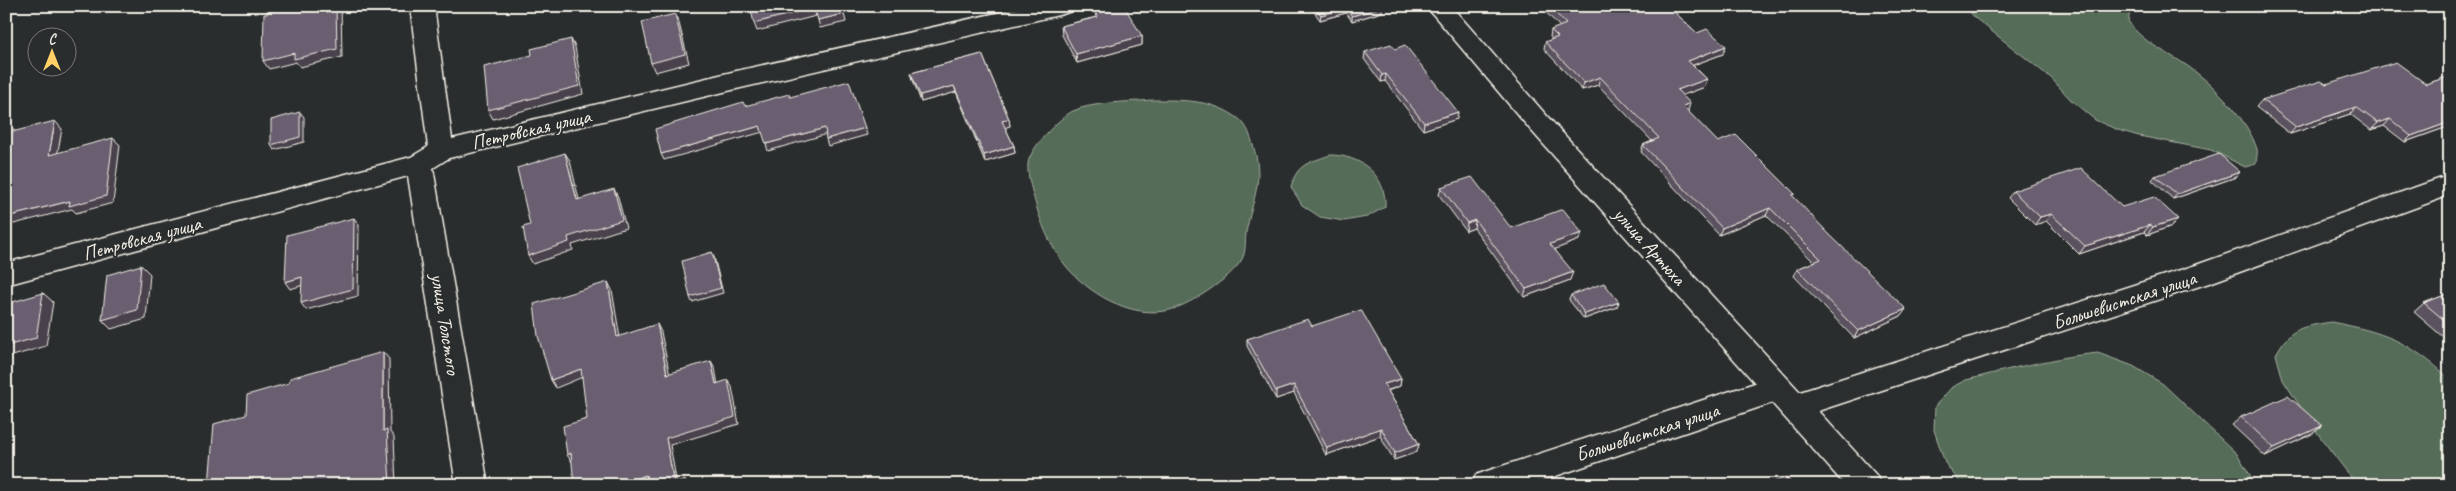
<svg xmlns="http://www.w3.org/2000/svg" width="2456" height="491" viewBox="0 0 2456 491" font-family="Caveat,sans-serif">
  <rect width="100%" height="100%" fill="#2a2d2e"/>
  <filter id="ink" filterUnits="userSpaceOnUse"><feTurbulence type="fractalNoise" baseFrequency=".02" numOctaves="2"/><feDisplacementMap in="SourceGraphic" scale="10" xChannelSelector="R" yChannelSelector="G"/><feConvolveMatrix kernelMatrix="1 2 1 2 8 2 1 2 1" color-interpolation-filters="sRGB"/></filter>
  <g filter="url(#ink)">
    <path fill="#556c58" stroke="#a4aea0" d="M1965 6H2128L2130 12 2128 21C2143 44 2168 52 2189 67 2215 86 2247 118 2257 149 2258 153 2256 160 2256 164L2245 167 2211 150 2139 136 2118 130 2095 120 2071 100 2051 78 1975 18Z
      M1152 100C1183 100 1213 99 1239 119 1247 125 1250 135 1253 145 1265 181 1252 199 1246 233 1245 241 1246 253 1242 259 1232 278 1186 308 1165 311 1128 317 1088 293 1066 266 1050 247 1040 221 1034 198 1031 187 1027 175 1028 164 1029 149 1060 117 1073 111 1092 102 1131 102 1152 100Z
      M1330 155C1360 155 1387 175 1385 207L1367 217 1344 221 1320 217 1302 205 1291 187C1297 163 1309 163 1330 155Z
      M2331 322C2384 332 2409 341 2450 379V485H2357L2318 434 2283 380 2276 354C2291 327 2301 327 2331 322Z
      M2098 353 2133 366 2163 384 2238 455 2256 485H1962L1945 463 1934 430 1935 406 1952 387 1966 380 2018 367 2072 356Z"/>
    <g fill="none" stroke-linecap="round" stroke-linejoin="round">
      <defs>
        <path id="minor" d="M410 6H434L452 139 732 72 1028 6H1075L1071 11 1063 14 732 90 449 158 433 168 488 485H456L408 176 6 285V263L411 157 428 147Z
          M1426 6H1451L1547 116 1800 392 2196 265 2450 175V195L2215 281 1818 411 1876 475 1881 485H1845L1772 403 1529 485H1471L1476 475 1487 471 1755 383 1529 128Z"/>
      </defs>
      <use href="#minor" stroke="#f4f1e8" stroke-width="3"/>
      <use href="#minor" fill="#2a2d2e" fill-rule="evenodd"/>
    </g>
    <path fill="#5a525f" stroke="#f4f1e8" d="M1310 6H1381L1382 12 1352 21 1346 13 1320 20Z
      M1540 6H1668L1697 33 1723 54 1693 65 1707 79 1705 87 1682 95 1687 111 1718 142 1793 197 1901 316 1854 338 1794 276 1797 269 1814 262 1766 215 1719 235 1641 152 1643 145 1652 141 1598 85 1582 90 1544 49 1545 42 1552 39 1550 37 1551 30 1560 27Z
      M1095 12 1142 36V45L1077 63 1062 35 1061 26 1096 17Z
      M1395 49 1457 119 1423 130 1385 81 1381 82 1364 59 1365 52Z
      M982 54 1009 119 1010 126 1005 127 1014 146 1015 153 985 162 956 92 921 102 913 80 911 73Z
      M2450 76V126L2405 142 2384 126 2371 130 2350 114 2290 134 2256 107 2262 100 2326 84H2426Z
      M2155 176 2236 177 2173 199 2152 180Z
      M1441 187 1511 228 1579 240 1555 249 1570 280 1524 297 1474 228 1466 231 1439 195Z
      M2013 191 2122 207 2172 226 2147 235 2144 232 2079 254 2046 221 2035 225 2008 198Z
      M2450 293V343L2414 312 2424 303Z
      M1571 295 1617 307 1584 319 1569 300Z
      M1312 326 1401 379 1400 386 1388 391 1419 444 1417 452 1394 460 1380 436 1326 455 1294 393 1276 399 1247 346V339Z
      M2241 417 2322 426 2312 434 2265 456 2232 425Z"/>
    <path fill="#4a424e" stroke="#f4f1e8" d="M336 6H341L342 57 300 67 296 62 269 69 263 61Z
      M1382 7V12L1352 21V16Z
      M814 8 816 16 757 31 754 23Z
      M1346 8V13L1320 20 1321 15Z
      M675 14 679 23 689 63 655 72 651 63Z
      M844 14 846 22 820 28 818 20Z
      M1142 36V45L1077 63 1076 54Z
      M571 39 575 47 583 94 493 119 488 110Z
      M1726 46 1723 54 1685 68 1688 61Z
      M1386 74 1385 81 1381 82 1382 75Z
      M1600 77 1598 85 1582 90 1584 83Z
      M1707 79 1705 87 1675 98 1677 90Z
      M954 86 956 92 921 102 920 95Z
      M1690 103 1688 111 1680 114 1683 106Z
      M2356 107 2350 114 2290 134 2296 127Z
      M300 112 304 117V142L274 150 271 145Z
      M1458 112 1457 119 1423 130 1424 123Z
      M1009 119 1010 126 1004 128 1002 121Z
      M2390 119 2384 126 2371 130 2378 123Z
      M55 121 62 129 56 162 49 155Z
      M2450 122V126L2405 142 2411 136Z
      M9 125 16 132 8 133Z
      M760 126 763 132 664 160 661 154Z
      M825 128 827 134 768 151 766 144Z
      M865 128 867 135 828 146 826 139Z
      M113 138 120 145 113 203 76 213 72 209 6 226V217L70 201Z
      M1014 146 1015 153 985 162 984 155Z
      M565 153 570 161 581 208 577 200Z
      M2240 172 2236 177 2173 199 2177 194Z
      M614 189 618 197 626 228 572 245 573 250 533 264 528 256 568 237Z
      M1770 208 1766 215 1719 235 1722 228Z
      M2051 214 2046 221 2035 225 2040 217Z
      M354 218 359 225 358 296 306 310 301 303Z
      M2178 219 2172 226 2147 235 2153 227Z
      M1475 220 1474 228 1466 231 1467 223Z
      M2150 225 2144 232 2079 254 2085 246Z
      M1582 233 1579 240 1548 252 1550 244Z
      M712 252 714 257 723 293 692 302 690 297Z
      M141 265 150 274 146 319 111 329 102 320Z
      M1573 272 1570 280 1524 297 1526 289Z
      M302 277 307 284 290 289 285 282Z
      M608 282 612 290 621 344 617 337Z
      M43 293 53 302 46 346 6 358V346Z
      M1619 302 1617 307 1584 319 1585 314Z
      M1906 309 1901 316 1854 338 1858 331Z
      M657 324 661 332 671 381 667 374Z
      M383 352 389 359 390 432 394 437 396 485H390L383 431Z
      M711 361 715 368 719 391 716 384Z
      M581 369 585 376 556 388 551 380Z
      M1401 379 1400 386 1383 392 1384 384Z
      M728 380 732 387 739 424 670 445 677 485H674L666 438Z
      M1294 385V393L1276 399V391Z
      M2322 426 2312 434 2265 456 2274 448Z
      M1381 428 1380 436 1326 455 1327 448Z
      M1419 444 1417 452 1394 460 1395 453Z
      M571 453 572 462 567 455Z
      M646 475 651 482 642 485H615Z"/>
    <path fill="#695f6f" stroke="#f4f1e8" d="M272 6H336L337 49 294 59V53L263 61 264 14H267V7Z
      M750 6H841L844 14 818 20 814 8 754 23Z
      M1117 6H1124L1142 36 1076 54 1061 26 1098 17 1095 12Z
      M1314 6H1381L1382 7 1352 16 1346 8 1321 15Z
      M1549 6H1668L1697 33 1707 29 1726 46 1688 61 1707 79 1677 90 1690 103 1683 106 1718 142 1736 135 1795 194 1792 195 1828 233 1906 309 1858 331 1797 269 1821 259 1770 208 1722 228 1643 145 1659 138 1600 77 1584 83 1545 42 1558 37 1551 30 1566 24Z
      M675 14 685 54 651 63 642 22Z
      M571 39 579 86 488 110 484 67 532 55 531 49Z
      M1391 44 1395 49 1405 45 1458 112 1424 123 1386 74 1382 75 1365 52Z
      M982 54 1009 119 1002 121 1014 146 984 155 954 86 920 95 911 73Z
      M2396 62 2426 84 2450 76V122L2411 136 2390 119 2378 123 2356 107 2296 127 2262 100 2321 81 2326 84Z
      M849 81 865 128 826 139 825 128 766 144 760 126 661 154 655 129 743 102 745 106 789 94 790 97Z
      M300 112V137L271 145V120Z
      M55 121 49 155 113 138 106 196 69 206 70 201 6 217V125H9L8 133Z
      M565 153 577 200 614 189 622 220 568 237 569 242 528 256 523 227 530 225 517 168Z
      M2219 154 2240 172 2177 194 2155 176Z
      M2081 168 2122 207 2154 197 2178 219 2153 227 2150 225 2085 246 2051 214 2040 217 2013 191Z
      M1472 177 1511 228 1563 209 1582 233 1550 244 1573 272 1526 289 1475 220 1467 223 1441 187Z
      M354 218 353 289 301 303 302 277 285 282 287 235Z
      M712 252 721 288 690 297 682 261Z
      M141 265 137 310 102 320 107 275Z
      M608 282 617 337 657 324 667 374 711 361 716 384 728 380 735 417 666 438 674 484 685 480 686 485H648L646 475 615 485H574L571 453 567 455 563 426 587 419 581 369 551 380 538 336 534 304Z
      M1604 283 1619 302 1585 314 1571 295Z
      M43 293 36 338 6 346V304Z
      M2450 293V325L2424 303Z
      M1361 310 1401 379 1384 384 1419 444 1395 453 1381 428 1327 448 1294 385 1276 391 1247 339 1308 319 1312 326Z
      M383 352V431L387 430 390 485H209L214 424 246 415 247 395 289 383 290 378Z
      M2288 396 2322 426 2274 448 2241 417Z
      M1787 477 1792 485H1765Z"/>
  </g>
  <g text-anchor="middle" stroke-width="4" stroke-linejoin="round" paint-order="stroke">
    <g font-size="20" fill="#f4f1e8" stroke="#2a2d2e">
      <text transform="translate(531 129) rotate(-13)" y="7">Петровская улица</text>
      <text transform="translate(142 238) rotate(-15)" y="7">Петровская улица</text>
      <text transform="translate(1650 246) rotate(48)" y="7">улица Артюха</text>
      <text transform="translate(2124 300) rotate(-18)" y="7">Большевистская улица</text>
      <text transform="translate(446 324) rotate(81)" y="7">улица Толстого</text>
      <text transform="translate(1647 432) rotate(-18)" y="7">Большевистская улица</text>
    </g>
  </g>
  <rect width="2456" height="491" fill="none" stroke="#2a2d2e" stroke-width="25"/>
  <rect x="12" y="12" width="2431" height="466" fill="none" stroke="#f4f1e8" stroke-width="2" filter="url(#ink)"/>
  <g transform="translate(52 52)"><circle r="24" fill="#2a2d2e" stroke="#7b7b78"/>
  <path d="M0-4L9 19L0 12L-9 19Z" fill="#ffd166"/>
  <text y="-8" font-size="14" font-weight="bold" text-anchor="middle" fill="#f4f1e8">С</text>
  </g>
</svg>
